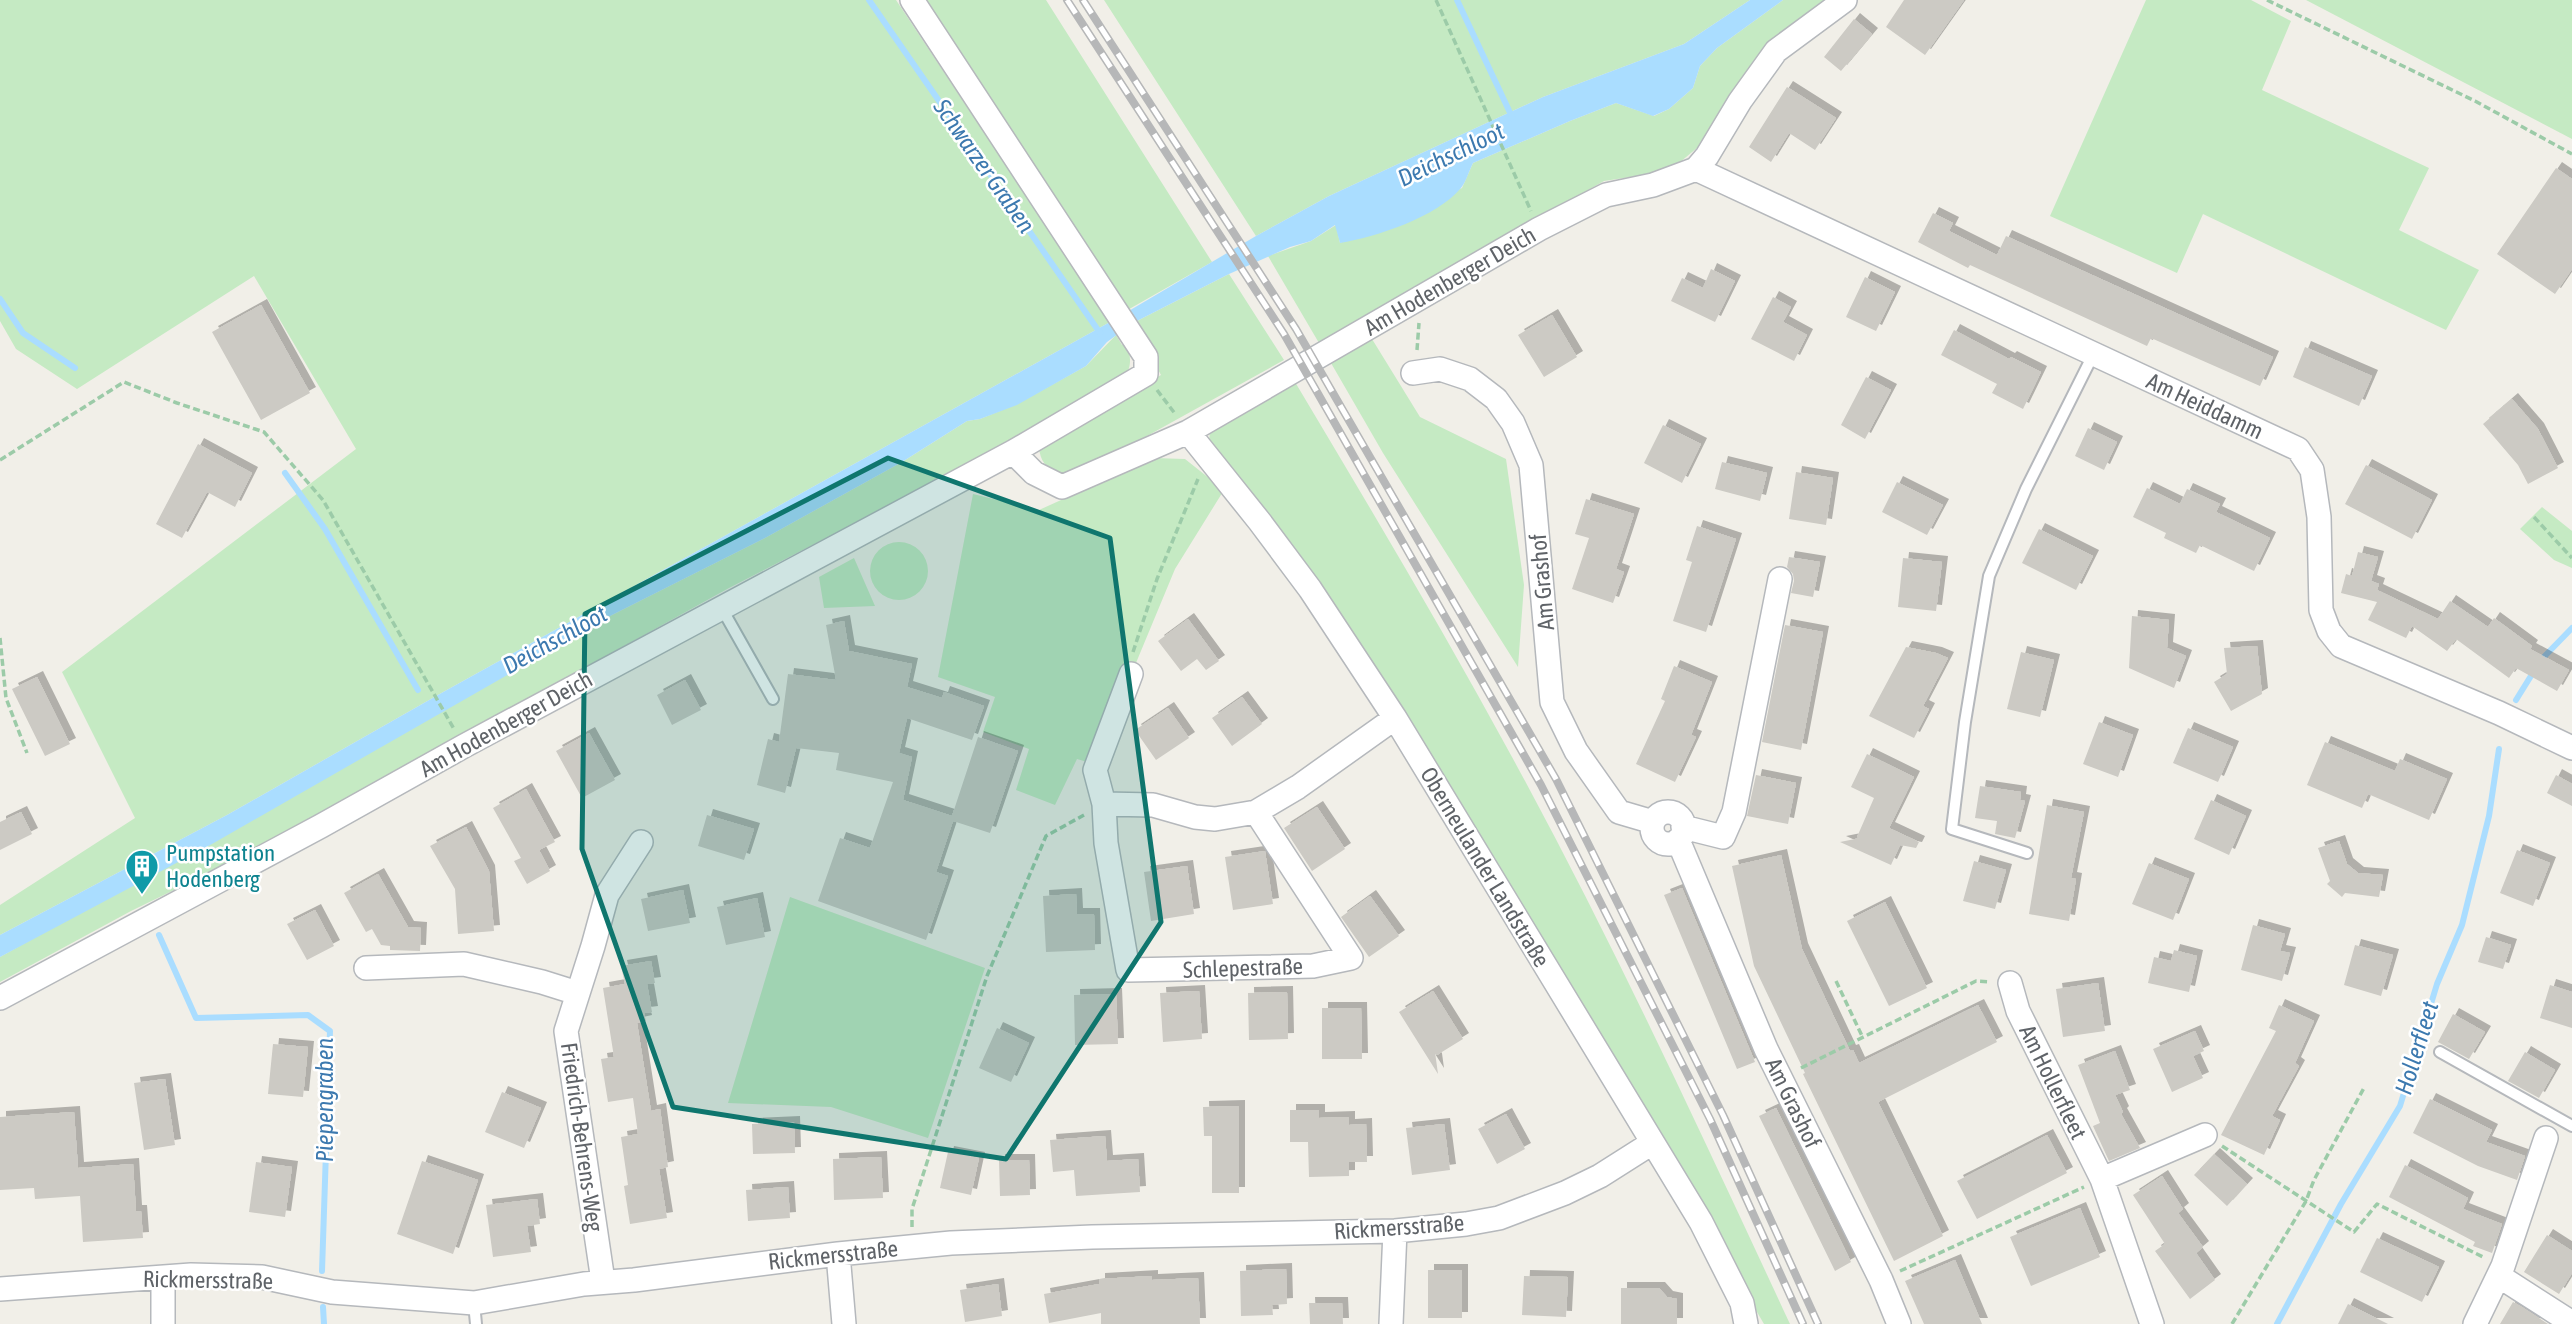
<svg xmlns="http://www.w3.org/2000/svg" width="2572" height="1324" viewBox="0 0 2572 1324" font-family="'Asap Condensed',sans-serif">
  <defs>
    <filter id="shadow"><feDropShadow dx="6" dy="-6" stdDeviation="0" flood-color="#0004"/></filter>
  </defs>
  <rect width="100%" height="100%" fill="#f1efe8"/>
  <path fill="#c5eac3" d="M0 0H896L1110 322 445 691 227 815 0 935V905L135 818 62 672 356 449 254 276 77 389 16 349 0 321Z
    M925 0H1046L1212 262 1124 312Z
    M1104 0H1750L1684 44 1543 97 1329 196 1256 236Z
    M1783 0H1830L1704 142 1679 163 1650 174 1604 181 1319 343 1268 256 1311 241 1336 225 1340 243 1462 188 1473 163 1570 121 1616 103 1654 116 1669 109 1693 88 1700 66 1717 48Z
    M2146 0H2251L2291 21 2262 90 2429 168 2399 230 2479 270 2446 330 2203 214 2177 273 2050 216Z
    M2306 0H2572V139Z
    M1229 274 1284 360 1082 472 1058 475C1046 467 1040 461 1039 447L1078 421 1161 375 1133 323Z
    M1116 335 1122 345 1127 344C1131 358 1132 366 1124 379L859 521 729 588 248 854 131 911 0 982V957L612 615 765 538 902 462 967 421 980 419 1017 404 1086 366Z
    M1372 339 1420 417 1506 459 1524 585 1518 667 1383 453 1331 363Z
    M1295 382C1369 506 1443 630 1512 757 1613 942 1701 1133 1790 1324H1764L1657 1140 1209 445 1210 428Z
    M1154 458 1185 459 1224 490 1175 569 1094 764 1077 759 1055 805 1016 790 1029 749 983 732 995 697 938 677 973 494 1039 510Z
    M2542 507 2572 531V568L2554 560 2520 529Z
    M870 571a29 29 0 1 1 58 0a29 29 0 1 1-58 0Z
    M854 558 875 606 824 608 819 577Z
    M790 897 985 968 928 1138 831 1107 728 1103Z"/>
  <path fill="#adf" d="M1750 0H1783L1717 48 1700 66 1693 88 1669 109 1653 116 1616 103 1570 121 1473 163C1469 171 1466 182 1461 188 1437 217 1376 237 1340 243L1335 225 1311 241 1290 247 1229 274 1133 323 1107 342 1086 366 1017 405 980 419 967 421 902 462 765 538 612 615 212 844 0 957V935L227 815 445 691 1110 322 1256 236 1329 196 1543 97 1684 44Z"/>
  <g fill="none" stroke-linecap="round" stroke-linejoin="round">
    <path stroke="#adf" stroke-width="6" d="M869 0 1100 333
      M1457 0 1513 119
      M0 299 23 333 75 368
      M285 473 325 529 418 690
      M2539 662 2572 628
      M2516 700 2534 671
      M159 935 196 1018 308 1015 330 1031 322 1271
      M323 1307 324 1324
      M2277 1324 2341 1204 2400 1106 2437 984 2462 925 2489 816 2499 749"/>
  </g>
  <path fill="#cccac4" filter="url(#shadow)" d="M1904 0H1964L1925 55 1886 27Z
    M1854 19 1872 34 1841 71 1824 57Z
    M1787 87 1836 118 1815 150 1789 133 1771 162 1749 147Z
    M2556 168 2572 179V269L2555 294 2497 254Z
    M1933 213 1953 223 1949 231 1997 255 2006 236 2273 357 2260 386 2151 338 2147 346 1970 265 1968 268 1918 242Z
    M1711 269 1735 281 1715 322 1671 301 1682 278 1703 288Z
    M1865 277 1895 292 1876 331 1846 317Z
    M1773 297 1791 307 1783 322 1807 335 1794 361 1751 339Z
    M261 305 310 393 261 420 212 332Z
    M1552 315 1577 357 1544 377 1518 335Z
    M1954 330 2009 359 2011 357 2041 372 2023 409 1992 393 1997 384 1941 355Z
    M2305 347 2372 376 2359 406 2293 377Z
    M1866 377 1891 390 1865 439 1841 425Z
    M2512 399 2538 429 2558 468 2528 484 2518 465 2483 424Z
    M1663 425 1701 444 1682 483 1644 463Z
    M2088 428 2117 442 2104 470 2075 456Z
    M198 444 252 473 235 507 207 492 182 538 156 524Z
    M1722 462 1767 473 1760 501 1715 489Z
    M2366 465 2432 500 2412 539 2345 504Z
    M1796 472 1833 478 1826 525 1789 519Z
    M1897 482 1943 505 1927 535 1882 512Z
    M2147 488 2180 504 2187 489 2220 504 2216 512 2270 538 2254 571 2200 545 2196 553 2164 538 2166 533 2133 517Z
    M1586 499 1634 514 1616 569 1624 572 1613 603 1572 589 1589 538 1575 534Z
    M1697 526 1736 539 1706 632 1673 621 1692 562 1686 560Z
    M2039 529 2093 556 2076 590 2022 563Z
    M2358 552 2378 557 2371 581 2379 584 2377 590 2438 619 2450 601 2488 627 2494 618 2532 646 2530 649 2569 670 2557 691 2516 668 2509 678 2456 639 2447 651 2412 626 2406 638 2368 620 2377 602 2341 593 2346 574 2352 576Z
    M1789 557 1820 562 1813 597 1791 593 1794 581 1793 574 1787 567Z
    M1903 558 1942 562 1936 611 1898 607Z
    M2132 616 2169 620 2167 648 2186 656 2174 688 2129 668Z
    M1188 619 1219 661 1206 670 1197 659 1181 671 1158 641Z
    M844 621 849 651 912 664 907 687 942 698 944 692 984 706 972 740 907 718 899 753 912 757 903 800 952 816 978 737 1018 751 990 833 953 821 936 872 948 876 926 940 818 901 840 838 870 848 893 782 836 770 839 753 796 748 785 793 757 785 768 739 779 742 788 674 836 680 826 625Z
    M1785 625 1823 632 1801 750 1762 742Z
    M2257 646 2262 694 2231 711 2214 682 2227 674 2224 648Z
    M1906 647 1936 653 1948 658 1923 706 1929 709 1914 738 1869 716Z
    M2021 652 2054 660 2040 717 2007 709Z
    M1674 666 1712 682 1691 735 1696 737 1675 782 1636 764 1665 701 1661 699Z
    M37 677 70 744 45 756 12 689Z
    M685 680 701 710 672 725 657 695Z
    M1242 697 1262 724 1232 746 1212 718Z
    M1168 708 1189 738 1156 760 1135 730Z
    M2099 722 2133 735 2118 777 2083 764Z
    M2188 728 2233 747 2218 782 2173 763Z
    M589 733 615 780 582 798 556 751Z
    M2325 742 2395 771 2400 759 2447 779 2429 820 2368 794 2362 808 2307 785Z
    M1867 754 1914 777 1889 828 1919 842 1916 848 1900 845 1891 865 1840 842 1860 838 1857 837 1874 798 1851 787Z
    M1756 775 1796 783 1788 824 1747 816Z
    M2556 775 2572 784V806L2547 793Z
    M1980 786 2021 792 2020 800 2025 801 2015 838 1995 834 1997 821 1975 818Z
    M526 789 555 842 539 850 550 871 527 884 514 861 521 858 493 808Z
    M2211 800 2246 816 2229 855 2194 839Z
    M2047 805 2084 812 2071 878 2076 879 2069 921 2029 914Z
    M1317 807 1345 849 1312 871 1284 828Z
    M21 812 32 834 0 850V822Z
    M707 815 754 829 744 860 698 846Z
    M466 827 489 871 494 931 458 934 455 889 430 846Z
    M2339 841 2347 864 2358 873 2383 875 2379 897 2345 893 2342 897 2327 884 2330 881 2318 848Z
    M2517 850 2550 863 2533 906 2500 893Z
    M1265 851 1273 904 1233 910 1225 857Z
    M1781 855 1802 949 1850 1051 1853 1050 1859 1063 1978 1005 1997 1042 1878 1102 1943 1236 1894 1261 1803 1074 1805 1073 1754 966 1732 866Z
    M1974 861 2006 870 1995 909 1963 901Z
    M2149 863 2189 879 2173 920 2132 904Z
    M1187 866 1194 914 1151 921 1144 872Z
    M378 874 408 927 421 928 420 951 390 950V946L381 945 372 929 366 932 344 893Z
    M1682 888 1755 1062 1737 1069 1664 895Z
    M683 890 690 923 648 931 641 899Z
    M1076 894 1077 914H1094L1095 950 1046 952 1043 896Z
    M1370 896 1399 936 1369 957 1341 917Z
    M757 898 765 937 726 945 717 907Z
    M1885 902 1927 988 1889 1006 1847 921Z
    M315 910 334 946 307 960 287 924Z
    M2253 925 2285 934 2280 951 2290 953 2282 981 2241 970Z
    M2486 937 2511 945 2503 969 2478 962Z
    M2355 945 2393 955 2381 996 2344 985Z
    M2174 950 2197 956 2189 992 2148 983 2154 957 2171 961Z
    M651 961 655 983 647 984 652 1012 644 1013 646 1021 637 1023 651 1111 660 1109 668 1167 659 1169 667 1218 630 1224 624 1186 628 1185 621 1137 638 1134 633 1098 608 1102 601 1059 614 1057 603 988 625 984 621 966Z
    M2098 983 2105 1031 2063 1037 2056 989Z
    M2550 985 2572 992V1028L2540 1018Z
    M1199 991 1202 1039 1163 1042 1160 993Z
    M1433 991 1463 1039 1437 1055 1435 1052 1438 1074 1399 1012Z
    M1287 992 1288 1039 1249 1040 1248 993Z
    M1116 994 1118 1044 1075 1045 1074 995Z
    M2279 1005 2314 1021 2295 1063 2299 1066 2272 1116 2280 1120 2264 1155 2221 1135 2276 1031 2269 1028Z
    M1322 1008H1361L1362 1059H1322Z
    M2453 1014 2485 1032 2469 1059 2438 1042Z
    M997 1028 1029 1043 1011 1082 979 1068Z
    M2195 1031 2204 1051 2193 1056 2203 1078 2172 1092 2153 1049Z
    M273 1044 308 1047 303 1097 268 1094Z
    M2115 1051 2130 1090 2115 1095 2123 1112 2121 1114 2140 1148 2109 1161 2093 1126 2100 1123 2078 1065Z
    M2525 1052 2555 1070 2539 1098 2508 1081Z
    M165 1079 175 1145 144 1150 134 1083Z
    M502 1092 541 1108 524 1148 485 1132Z
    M2430 1099 2492 1130 2486 1142 2525 1156 2517 1180 2478 1166 2413 1133Z
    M1239 1106V1193H1212V1136H1204L1203 1107Z
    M1776 1108 1851 1262 1835 1271 1759 1116Z
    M1290 1110H1319V1118L1349 1117V1125L1366 1124 1367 1162H1349V1176L1309 1177 1308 1142H1290Z
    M74 1112 78 1168 133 1164 136 1211H141L143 1238 83 1242 80 1196 35 1199 34 1188 0 1190V1117Z
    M1506 1114 1525 1149 1497 1164 1478 1129Z
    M794 1122 795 1153 753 1154 752 1124Z
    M1444 1124 1450 1170 1412 1175 1406 1128Z
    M2047 1135 2067 1173 1977 1219 1957 1181Z
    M1105 1136 1107 1161 1138 1159 1140 1192 1076 1196 1074 1170 1053 1172 1050 1140Z
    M948 1152 979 1158 971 1195 940 1188Z
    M2214 1154 2247 1184 2227 1206 2194 1175Z
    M881 1157 883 1198 834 1200 833 1159Z
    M999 1160H1029L1030 1195 1000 1196Z
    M422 1161 478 1180 453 1254 397 1234Z
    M256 1162 292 1167 285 1217 249 1212Z
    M2405 1165 2468 1198 2463 1209 2502 1224 2492 1253 2473 1246 2475 1242 2389 1197Z
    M2162 1176 2183 1209 2178 1213 2203 1247 2196 1253 2215 1280 2190 1299 2155 1251 2165 1244 2133 1195Z
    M788 1187 790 1218 748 1221 746 1190Z
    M537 1199 540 1224 527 1226 531 1252 493 1257 486 1205Z
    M2080 1208 2100 1257 2031 1286 2010 1237Z
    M2547 1235 2572 1251V1273L2559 1294 2524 1272Z
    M2377 1238 2439 1267 2422 1302 2360 1272Z
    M1955 1260 1982 1324H1924L1905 1281Z
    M1286 1269 1287 1304 1272 1305 1273 1315 1241 1316 1240 1271Z
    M1428 1270H1462V1318H1428Z
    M1152 1276V1280L1198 1278 1200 1324H1101V1313L1049 1323 1044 1294 1099 1284V1279Z
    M1524 1276 1568 1277 1566 1317 1522 1315Z
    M998 1284 1002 1316 965 1322 960 1290Z
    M1621 1288H1659L1667 1297 1677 1299V1324H1621Z
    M2513 1302 2522 1307 2548 1324H2500Z
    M1309 1303H1342L1343 1324H1310Z
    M2348 1304 2388 1324H2338Z"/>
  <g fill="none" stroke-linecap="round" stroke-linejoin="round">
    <defs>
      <path id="lane" d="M721 607 773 699
        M2027 853 1952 829 1965 722 1989 576 2026 489 2093 355
        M2440 1052 2572 1126
        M474 1303 476 1324"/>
      <path id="street" d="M1696 169 2298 449 2312 470 2319 517 2321 610 2329 631 2341 646 2499 713 2572 748
        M1413 373 1440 369 1470 379 1496 399 1513 423 1531 465 1552 702 1576 751 1619 812 1653 822
        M1188 432 1260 522 1310 589 1395 718 1701 1222 1742 1303 1746 1324
        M1013 452 1034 473 1062 487 1188 432 1539 229 1606 195 1653 185 1696 169 1707 156 1740 101 1776 51 1845 0
        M1131 674 1095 770 1104 804 1106 843 1128 970 1313 966 1351 958 1256 812
        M1104 804 1153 805 1195 817 1215 819 1256 812 1298 787 1395 718
        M1652 828a16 16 0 1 1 32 0a16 16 0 1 1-32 0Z
        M1683 827 1723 837 1734 812 1780 579
        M1678 840 1766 1049 1881 1280 1899 1324
        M366 968 464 964 542 982 577 993
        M2010 983 2018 1011 2102 1179 2152 1324
        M0 998 321 826 464 746 1013 452 1146 374V357L912 0
        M2102 1179 2205 1135
        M838 1254 844 1324
        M2499 1276 2572 1323
        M163 1277V1324
        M603 1281 566 1031 593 946 607 895 641 842
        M0 1289 191 1275 262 1277 332 1292 474 1303 584 1284 634 1280 838 1254 951 1243 1092 1237 1395 1231 1466 1224 1499 1218 1565 1193 1600 1176 1652 1143
        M1391 1324 1395 1231
        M2475 1324 2503 1266 2546 1138"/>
    </defs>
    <use href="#lane" stroke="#b5b8bc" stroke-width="14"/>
    <use href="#street" stroke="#b5b8bc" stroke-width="26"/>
    <path stroke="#9ccba8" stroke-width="3.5" stroke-dasharray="7 3.5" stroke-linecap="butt" d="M1436 0 1531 211
      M2267 0 2475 101 2572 154
      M1417 350 1419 323
      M1157 390 1176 415
      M0 460 124 382 177 403 264 432 323 500 454 729
      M2534 517 2572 558
      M0 638 6 698 27 753
      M1133 652 1157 579 1198 479
      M1836 981 1863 1038
      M1801 1068 1976 981 1990 982
      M2222 1146 2354 1232 2377 1204 2485 1258
      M912 1227V1209L987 976 1046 836 1084 815
      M1900 1271 2084 1187
      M2232 1324 2306 1201 2314 1180 2365 1086"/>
    <use href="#lane" stroke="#fff" stroke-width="10"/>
    <use href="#street" stroke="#fff" stroke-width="23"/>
    <defs>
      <path id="rail" d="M1067 0 1284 334 1541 785 1710 1119 1803 1324
        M1083 0 1296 329 1556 779 1723 1115 1818 1324"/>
    </defs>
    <use href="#rail" stroke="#b6b7b8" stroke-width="8"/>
    <use href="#rail" stroke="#fff" stroke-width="5" stroke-dasharray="16" stroke-linecap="butt"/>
  </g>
  <path fill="#0f766e" fill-opacity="0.2" stroke="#0f766e" stroke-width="5" stroke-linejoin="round" d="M888 458 1110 538 1161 922 1006 1159 673 1107 582 849 585 614Z"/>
  <defs>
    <symbol id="building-pin" viewBox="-11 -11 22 30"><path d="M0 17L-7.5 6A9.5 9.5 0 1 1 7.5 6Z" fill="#0f9aa8" stroke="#fff"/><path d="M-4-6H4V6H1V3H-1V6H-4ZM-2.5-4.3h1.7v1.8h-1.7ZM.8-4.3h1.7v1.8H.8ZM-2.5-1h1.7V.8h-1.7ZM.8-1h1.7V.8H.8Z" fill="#fff"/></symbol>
  </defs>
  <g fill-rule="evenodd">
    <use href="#building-pin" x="123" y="847" width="38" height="52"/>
  </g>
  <g text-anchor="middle" stroke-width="5" stroke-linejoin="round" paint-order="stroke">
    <g font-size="23" fill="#5f6368" stroke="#fff">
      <text transform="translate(1450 281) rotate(-30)" y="8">Am Hodenberger Deich</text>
      <text transform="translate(2205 406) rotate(25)" y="8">Am Heiddamm</text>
      <text transform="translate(1542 582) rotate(-95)" y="8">Am Grashof</text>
      <text transform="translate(506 724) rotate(-29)" y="8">Am Hodenberger Deich</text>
      <text transform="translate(1485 867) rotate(59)" y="8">Oberneulander Landstraße</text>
      <text transform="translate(1243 968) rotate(-2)" y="8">Schlepestraße</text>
      <text transform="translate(2053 1082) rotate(64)" y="8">Am Hollerfleet</text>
      <text transform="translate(1793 1103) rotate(64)" y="8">Am Grashof</text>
      <text transform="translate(582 1137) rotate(82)" y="8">Friedrich-Behrens-Weg</text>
      <text transform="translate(1399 1227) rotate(-4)" y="8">Rickmersstraße</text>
      <text transform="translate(833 1255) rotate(-6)" y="8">Rickmersstraße</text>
      <text transform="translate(208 1280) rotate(1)" y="8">Rickmersstraße</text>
    </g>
    <g font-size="23" fill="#0d838f" stroke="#fff" text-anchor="start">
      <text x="166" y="861">Pumpstation<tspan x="166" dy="26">Hodenberg</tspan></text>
    </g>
    <g font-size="24" font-style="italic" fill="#3c79af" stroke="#fff">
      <text transform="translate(1451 155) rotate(-26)" y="8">Deichschloot</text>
      <text transform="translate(984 166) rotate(55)" y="8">Schwarzer Graben</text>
      <text transform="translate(555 640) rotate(-29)" y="8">Deichschloot</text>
      <text transform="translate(2417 1048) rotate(-73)" y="8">Hollerfleet</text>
      <text transform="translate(325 1100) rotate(-90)" y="8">Piepengraben</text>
    </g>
  </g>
</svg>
